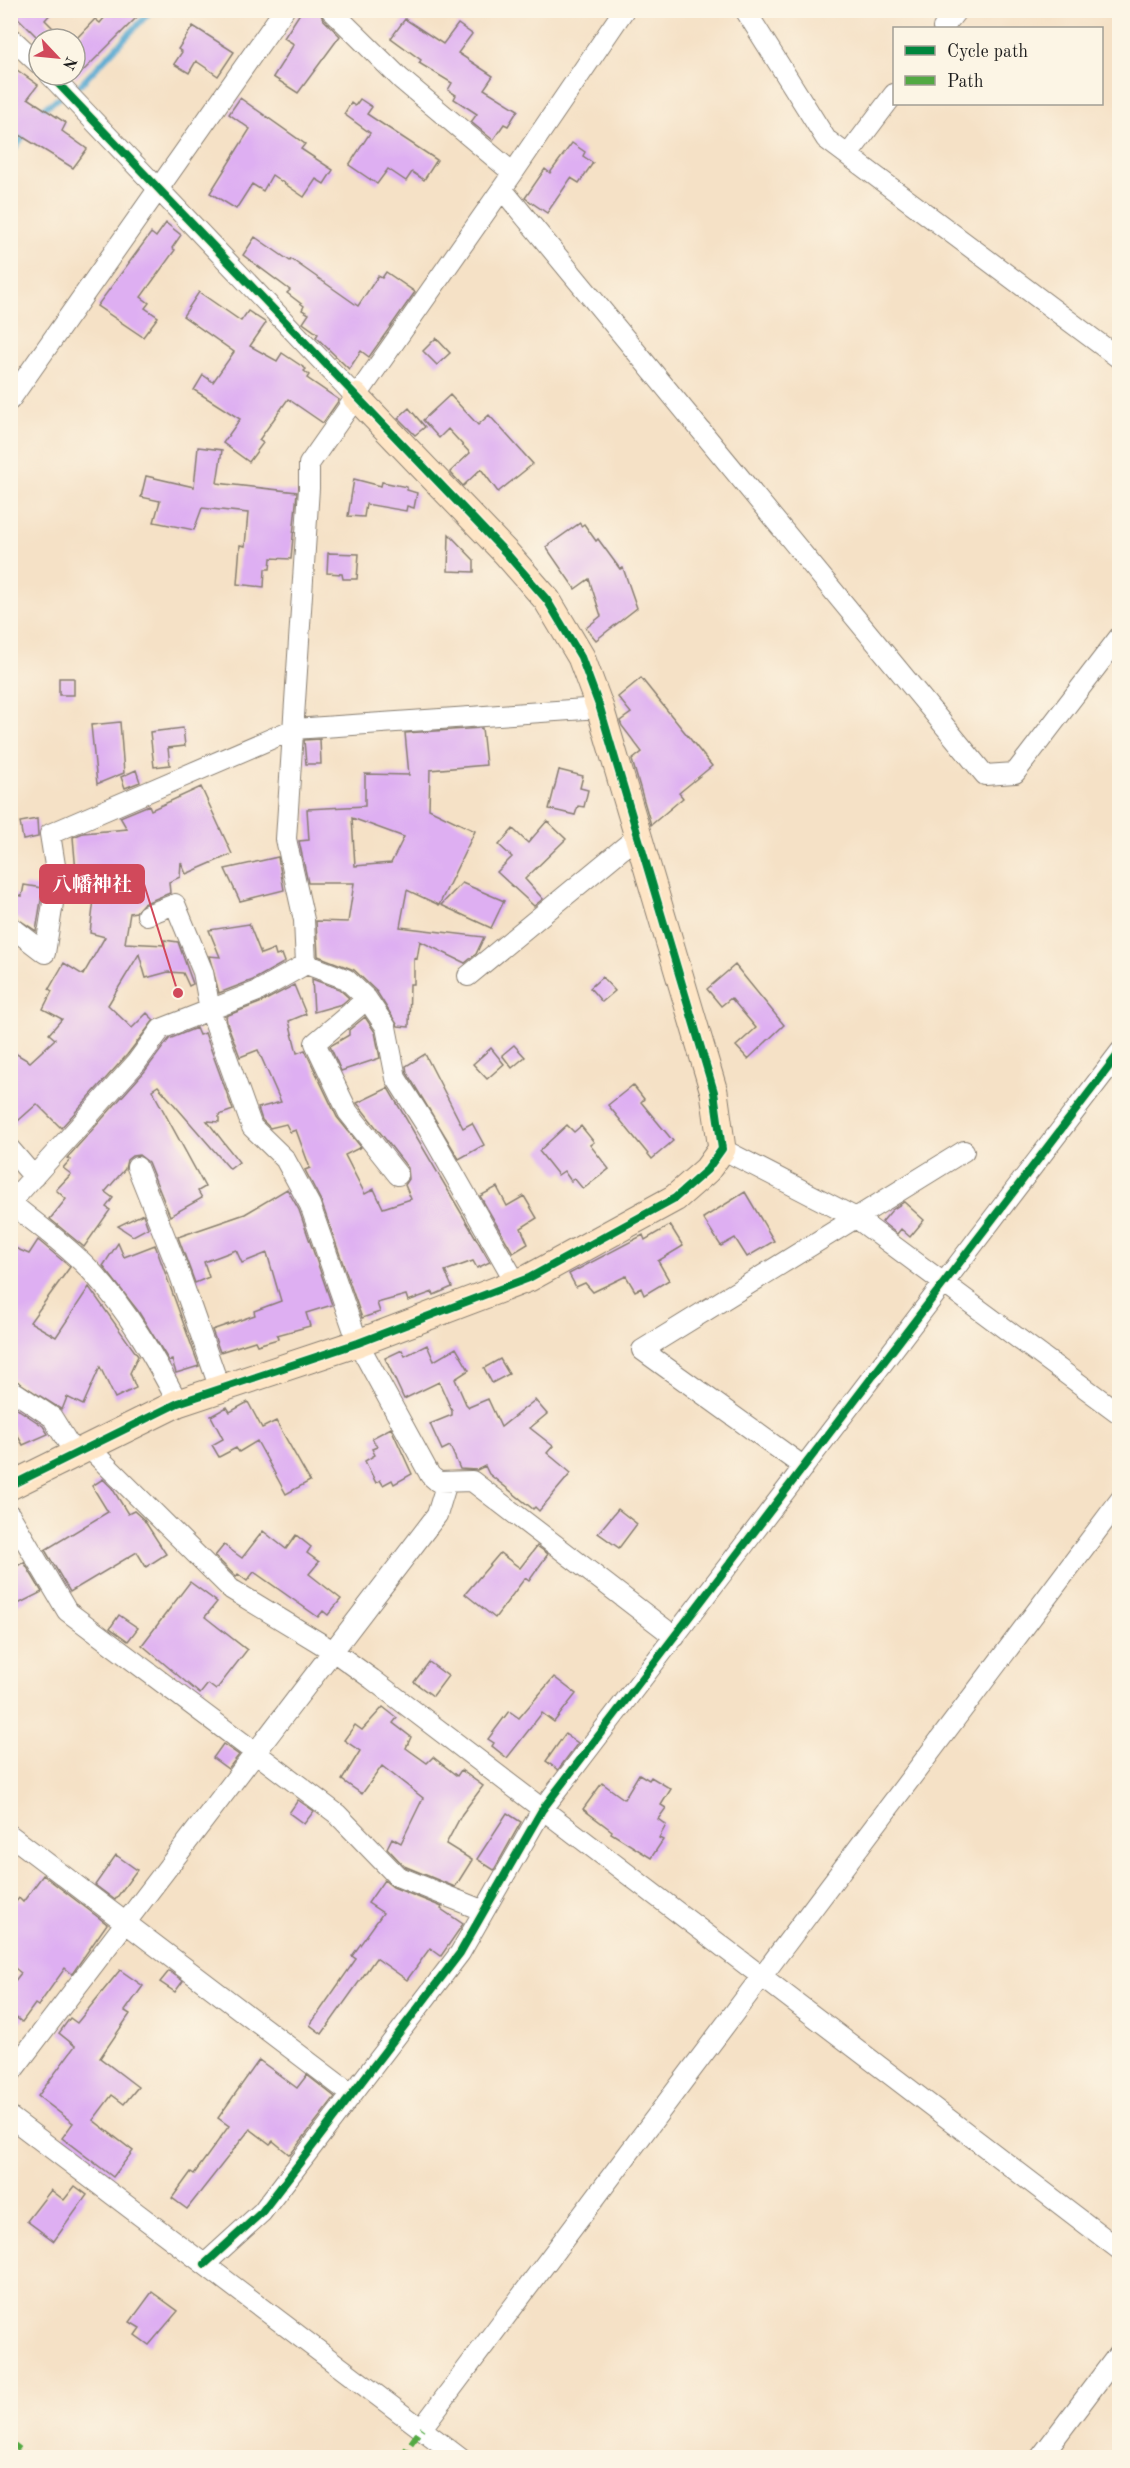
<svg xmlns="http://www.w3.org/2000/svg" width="1130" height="2468" viewBox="0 0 1130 2468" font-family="'Old Standard TT','Noto Serif JP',serif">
  <rect width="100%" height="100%" fill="#fcf5e5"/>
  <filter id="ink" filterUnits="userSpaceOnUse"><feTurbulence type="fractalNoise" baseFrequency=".0167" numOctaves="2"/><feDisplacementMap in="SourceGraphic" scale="12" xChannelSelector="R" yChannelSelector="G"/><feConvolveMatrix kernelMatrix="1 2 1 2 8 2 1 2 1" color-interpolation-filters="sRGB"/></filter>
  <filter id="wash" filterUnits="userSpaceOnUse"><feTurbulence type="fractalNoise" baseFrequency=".008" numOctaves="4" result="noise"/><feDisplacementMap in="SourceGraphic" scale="24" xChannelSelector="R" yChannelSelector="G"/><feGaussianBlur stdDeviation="1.35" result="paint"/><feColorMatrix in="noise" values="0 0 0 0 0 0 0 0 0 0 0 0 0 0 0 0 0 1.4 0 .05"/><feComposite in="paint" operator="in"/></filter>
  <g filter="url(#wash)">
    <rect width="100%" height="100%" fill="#f5e1c6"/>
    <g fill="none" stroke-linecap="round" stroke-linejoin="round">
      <path stroke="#57a9d2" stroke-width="6" d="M40 113 45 107 80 85 152 10
        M10 155 27 131"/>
    </g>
    <g id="blocks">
      <path fill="#deaff2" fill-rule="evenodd" d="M10 10H54L45 20 64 39H39Z
        M111 10H144L75 79V40L95 19 100 23Z
        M302 10H319L323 19 340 36 298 93 273 77 294 44 284 38Z
        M405 19 443 44 458 24 472 34 458 53 493 76 484 89 518 110 508 126 504 124 493 140 471 122 477 114 454 99 456 95 448 90 452 83 419 63 421 60 391 38Z
        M193 26 234 52 218 76 196 61 189 73 174 64 182 52 178 49Z
        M10 65 38 85 28 98 66 123 62 131 87 149 73 168 10 129Z
        M240 98 305 144 301 149 333 170 324 184 316 179 304 197 272 175 263 191 252 184 236 209 210 193 250 129 229 114Z
        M360 99 372 107 367 114 437 160 424 180 412 172 406 181 388 169 377 184 349 165 370 133 344 114 351 103 355 106Z
        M572 143 585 152 583 156 593 163 579 183 571 178 547 213 525 198 545 169 550 173Z
        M166 223 181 235 172 248 175 250 141 297 149 303 145 308 158 317 143 337 97 306 151 233 156 237Z
        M255 237 290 261 291 259 358 306 378 276 382 278 386 272 415 292 369 357 361 351 349 369 316 337 318 334 303 323 309 314 302 310 304 306 287 293 290 290 243 255Z
        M199 292 241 321 248 311 266 323 250 346 277 361 282 353 306 369 304 371 309 375 307 378 339 400 323 423 288 399 259 440 263 443 249 462 223 443 240 419 194 390 203 375 213 382 234 352 183 316Z
        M436 338 450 353 437 365 423 351Z
        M450 395 478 425 489 415 533 464 498 492 481 469 463 486 450 472 470 453 448 429 439 438 423 420Z
        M409 408 425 427 415 435 398 418Z
        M198 447 222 450 217 483 297 492 291 559 271 558 270 569H265L264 587 237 584 240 545 245 546 248 513 202 508 194 530 154 522 160 501 141 497 146 476 194 487Z
        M354 479 381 486 382 482 407 487V490L417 493 414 508 407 506 406 511 366 504 364 517 348 516Z
        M580 523 581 526 584 524 596 541 598 539 620 569 623 568 637 608 596 640 586 628 601 616 589 579 575 589 546 547Z
        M449 534 474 560V572L448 571Z
        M328 553 359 554 357 579H343L342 574 327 573Z
        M59 678H74V695H59Z
        M641 678 712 766 679 793 683 798 651 825 632 760 642 752 622 726 620 721 631 713 618 697Z
        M120 722 124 773 97 784 91 725Z
        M183 728 185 746 168 748 170 765 154 767 150 732Z
        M482 728 486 765 430 770 429 809 475 831 439 905 407 890 400 927 484 937 476 954 465 963 420 941 417 959 414 958V984H410L409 1027 398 1026 377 992 354 970 318 956 316 921 348 922 354 883H308L299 841 309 840 307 809 365 806V774L409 775 405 733ZM352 818 404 837 391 863 355 866Z
        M320 739 321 764H306L304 740Z
        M136 770 140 782 125 788 121 777Z
        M559 770 583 776 580 788 588 790 584 807 578 806 575 815 549 809Z
        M201 787 232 854 186 874 181 862 180 877 169 882 170 893 143 904 136 912 130 913 125 943 165 945 164 940 178 942 193 984 189 986 183 973 168 972 146 978 139 954 108 1005 132 1028 147 1013 154 1020 127 1055 61 1128 37 1104 10 1128V1050L30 1062 55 1039 49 1034 62 1019 43 1009 52 991 49 989 64 963 83 975 105 937 90 933 96 882 77 884 73 837 83 833 127 829 120 817 149 805 151 810Z
        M37 819 38 837 23 840 20 822Z
        M547 821 566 839 525 879 543 899 534 906 497 872 512 857 499 845 513 829 528 843Z
        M278 857 284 890 240 901 225 869Z
        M462 883 504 901 491 928 441 905Z
        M24 885 43 888 36 931 10 914 13 894 22 896Z
        M249 924 261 954 274 949 276 956 282 954 285 962 253 980 219 993 209 956 220 957 209 930Z
        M735 965 784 1025 748 1059 736 1046 756 1028 731 998 721 1006 707 989Z
        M602 977 615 991 602 1002 590 988Z
        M312 979 339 989 349 998 342 1004 314 1012Z
        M294 985 306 1014 289 1021 297 1053 305 1050 337 1117 361 1147 345 1155 365 1194 374 1189 383 1208 411 1199 405 1185 409 1179 408 1168 357 1103 388 1088 490 1262 477 1268 473 1261 445 1271 452 1287 434 1295 433 1292 408 1301 406 1295 377 1303 380 1312 362 1318 321 1201 305 1170 310 1168 296 1130 290 1132 286 1124 270 1128 262 1120 258 1108 281 1102 258 1050 240 1057 227 1023 226 1016 262 1002Z
        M365 1017 375 1032 380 1058 341 1071 330 1046 349 1035V1030Z
        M196 1028 199 1035 205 1033 233 1110 219 1115V1122L207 1121 239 1162 230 1169 158 1086 152 1090 205 1187 198 1191 202 1198 170 1216 148 1162 139 1155 132 1156 127 1160 125 1169 105 1192 113 1198 106 1207 110 1210 84 1247 50 1219 66 1199 56 1190 71 1174 63 1168 70 1160 67 1158 145 1071 169 1039Z
        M514 1045 525 1057 512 1068 502 1055Z
        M491 1048 504 1064 487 1079 473 1064Z
        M425 1054 463 1128 472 1123 484 1145 459 1159 407 1073 406 1066Z
        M633 1085 644 1099 641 1102 673 1141 652 1159 608 1105Z
        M567 1125 574 1132 581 1126 594 1142 590 1145 609 1169 583 1189 574 1178 571 1181 564 1171 558 1175 539 1151Z
        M497 1187 507 1206 524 1196 537 1218 521 1228 528 1244 513 1253 480 1196Z
        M287 1189 299 1210 332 1305 306 1313 310 1326 277 1335 278 1339 257 1345 255 1341 220 1352 212 1330 255 1315 254 1311 281 1301 267 1253 242 1263 236 1250 204 1262 209 1277 195 1283 178 1237 245 1214Z
        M745 1192 774 1241 747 1257 735 1238 721 1246 703 1218Z
        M904 1202 924 1220 910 1237 901 1229 897 1234 882 1222 892 1210Z
        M143 1214 148 1228 133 1236 118 1226Z
        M670 1225 683 1246 658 1261 669 1280 644 1295 641 1288 635 1291 626 1276 593 1292 585 1283 576 1287 569 1274 643 1235 645 1240Z
        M38 1240 70 1267 30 1322 56 1337 89 1287 138 1356 130 1373 136 1388 115 1398 100 1367 83 1405 67 1397 62 1410 10 1377V1246L29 1254Z
        M118 1243 124 1257 155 1245 199 1366 176 1373 172 1360 169 1361 138 1311 103 1266Z
        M427 1345 434 1361 456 1348 469 1370 455 1379 466 1404 469 1407 488 1399 501 1427 535 1400 547 1414 530 1428 553 1446 547 1453 571 1473 539 1511 535 1507 533 1509 489 1474 485 1466 477 1470 460 1469 450 1446 442 1450 430 1424 452 1415V1411L439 1382 404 1399 385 1358 402 1350 405 1356Z
        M500 1359 509 1374 492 1383 484 1368Z
        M248 1402 262 1428 276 1421 310 1481 286 1494 257 1441 239 1452 236 1448 219 1457 212 1445 223 1439 211 1416 227 1407 230 1412Z
        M10 1404 43 1426 48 1434 23 1445 10 1423Z
        M391 1428 412 1474 394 1484 392 1480 383 1485 380 1480 376 1483 365 1461 375 1455 372 1449 377 1447 372 1438Z
        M103 1479 112 1488 128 1514 134 1511 144 1520 166 1554 146 1567 137 1552 70 1592 45 1550 108 1512 92 1486Z
        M618 1509 637 1524 619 1548 598 1533Z
        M263 1531 286 1549 296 1535 311 1547 307 1553 319 1562 309 1574 341 1599 328 1615 323 1611 318 1617 254 1572 247 1581 238 1574 236 1577 215 1556 224 1545 242 1558Z
        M537 1546 548 1554 529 1581 525 1578 495 1618 465 1594 500 1553 520 1568Z
        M24 1562 42 1592 10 1608V1570Z
        M190 1582 217 1602 205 1617 247 1650 216 1690 208 1684 200 1694 142 1645Z
        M119 1615 138 1628 128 1641 110 1628Z
        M429 1662 448 1676 433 1696 414 1682Z
        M554 1677 576 1694 554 1722 542 1713 507 1758 492 1746 494 1743 488 1739 509 1711 519 1718Z
        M383 1707 397 1718 393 1723 411 1737 406 1748 427 1763 433 1757 457 1776 461 1770 483 1786 462 1814 446 1844 472 1860 455 1887 404 1866 387 1848 392 1838 401 1843 423 1798 382 1766 362 1794 342 1780 360 1751 344 1740 355 1725 362 1730Z
        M565 1734 578 1743 558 1770 546 1761Z
        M223 1744 239 1755 228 1769 213 1758Z
        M639 1774 649 1780 651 1777 671 1789 661 1805 666 1808 658 1819 666 1825 659 1838 663 1840 651 1858 611 1833 612 1831 583 1809 602 1783 624 1799Z
        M298 1800 314 1811 304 1824 289 1813Z
        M507 1813 521 1822 494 1870 477 1859Z
        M116 1855 137 1870 115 1900 95 1885Z
        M43 1875 107 1924 72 1974 65 1968 38 2006 35 2004 22 2022 10 2013V1987L21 1973 10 1964V1909L19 1898 23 1902Z
        M384 1880 393 1887 442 1907 441 1909 463 1924 441 1956 430 1948 407 1980 376 1958 322 2034 310 2025 356 1959 352 1956 383 1913 368 1903Z
        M120 1970 143 1986 125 2011 130 2014 100 2058 138 2087 124 2104 112 2095 93 2120 133 2151 113 2177 62 2138 73 2123 38 2096 75 2046 59 2033 70 2018 77 2023Z
        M169 1971 183 1981 175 1992 160 1982Z
        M259 2060 297 2088 307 2075 335 2097 290 2155 273 2141 270 2144 250 2129 187 2209 172 2198 191 2172 194 2174 229 2126 218 2118Z
        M75 2186 87 2195 54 2241 27 2221 51 2190 64 2200Z
        M152 2292 178 2311 149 2345 135 2335 140 2328 130 2322Z"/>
    </g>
  </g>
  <g filter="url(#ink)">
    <use href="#blocks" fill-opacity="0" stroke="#887e71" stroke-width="1.5"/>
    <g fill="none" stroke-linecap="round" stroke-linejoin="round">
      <defs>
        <path id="street" d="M331 10 401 79 513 173
          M745 10 826 139 1120 359
          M943 28 957 10
          M10 37 39 64
          M50 75 356 397
          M848 155 894 94
          M502 189 985 775 1015 773 1120 636
          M10 400 284 10
          M147 915 175 904 203 972 210 1010 252 1127 285 1159 310 1205 358 1343 430 1475 438 1482 472 1481 675 1637
          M10 926 45 953 57 878 50 834 294 729 600 708
          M306 964 346 979 367 999 386 1027 396 1078 429 1130 516 1283
          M468 976 638 836
          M367 999 315 1043 348 1112 398 1175
          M10 1149 34 1177
          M722 1149 856 1218 1120 1414
          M137 1167 177 1267 220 1389
          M10 1203 136 1063 161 1029 258 991 306 964 304 920 286 839 309 488V464L513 173 624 10
          M11 1203C37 1225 68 1246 92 1272 128 1311 154 1356 178 1403
          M10 1389 52 1417 75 1454
          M88 1447 231 1589 333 1651 372 1679 1120 2250
          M804 1467 642 1350 964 1151
          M10 1515 67 1611 337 1814 397 1876 484 1911
          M10 1835 351 2094
          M10 2074 437 1515 447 1482
          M10 2117 460 2458
          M205 2264 262 2212 460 1953 542 1810 1120 1052
          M422 2428 1120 1500
          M1040 2458 1120 2352"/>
        <path id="secondary" d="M10 1486 178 1403 358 1343 529 1278 675 1198 707 1170 722 1149 714 1092 600 708 581 657 547 600 506 553 356 397"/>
      </defs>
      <use href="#street" stroke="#887e71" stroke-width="22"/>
      <use href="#secondary" stroke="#887e71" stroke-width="29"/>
      <use href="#street" stroke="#fff" stroke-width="20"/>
      <use href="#secondary" stroke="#fee5c5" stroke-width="27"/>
      <path stroke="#52a943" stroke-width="6" stroke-dasharray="12 6" stroke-linecap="butt" d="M10 2442 31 2458
        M400 2458 422 2428"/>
      <defs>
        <path id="cycleway" d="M10 1486 178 1403 358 1343 529 1278 675 1198 707 1170 722 1149 714 1092 600 708 581 657 547 600 506 553 50 75
          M205 2264 262 2212 460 1953 542 1810 1120 1052"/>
      </defs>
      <use href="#cycleway" stroke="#fcf5e5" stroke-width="11"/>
      <use href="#cycleway" stroke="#00873e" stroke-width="8"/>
    </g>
  </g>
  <path fill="none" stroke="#d1495b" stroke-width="2" d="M178 993L144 884"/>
  <circle fill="#d1495b" stroke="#fcf5e5" stroke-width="2" cx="178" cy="993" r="6"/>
  <rect fill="#d1495b" stroke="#d1495b" stroke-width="2" x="40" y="865" width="104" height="38" rx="6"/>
  <g font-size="20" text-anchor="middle" font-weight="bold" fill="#fff">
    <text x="92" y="891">八幡神社</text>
  </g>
  <rect width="1130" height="2468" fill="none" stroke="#fcf5e5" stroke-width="36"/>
  <rect x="893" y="27" width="210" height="78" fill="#fcf5e5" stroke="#a29e95" stroke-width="1.5"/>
  <rect x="905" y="46" width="30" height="9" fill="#00873e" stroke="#a29e95" stroke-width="1.5"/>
  <text x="947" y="57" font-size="18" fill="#1c1c1c">Cycle path</text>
  <rect x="905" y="76" width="30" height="9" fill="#52a943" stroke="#a29e95" stroke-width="1.5"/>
  <text x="947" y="87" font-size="18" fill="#1c1c1c">Path</text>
  <g transform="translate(57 57) rotate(116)"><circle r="28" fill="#fcf5e5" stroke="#a29e95" stroke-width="1.5"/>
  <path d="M0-4.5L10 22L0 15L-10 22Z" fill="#d1495b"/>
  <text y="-9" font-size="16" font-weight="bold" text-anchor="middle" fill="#1c1c1c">N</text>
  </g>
</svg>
